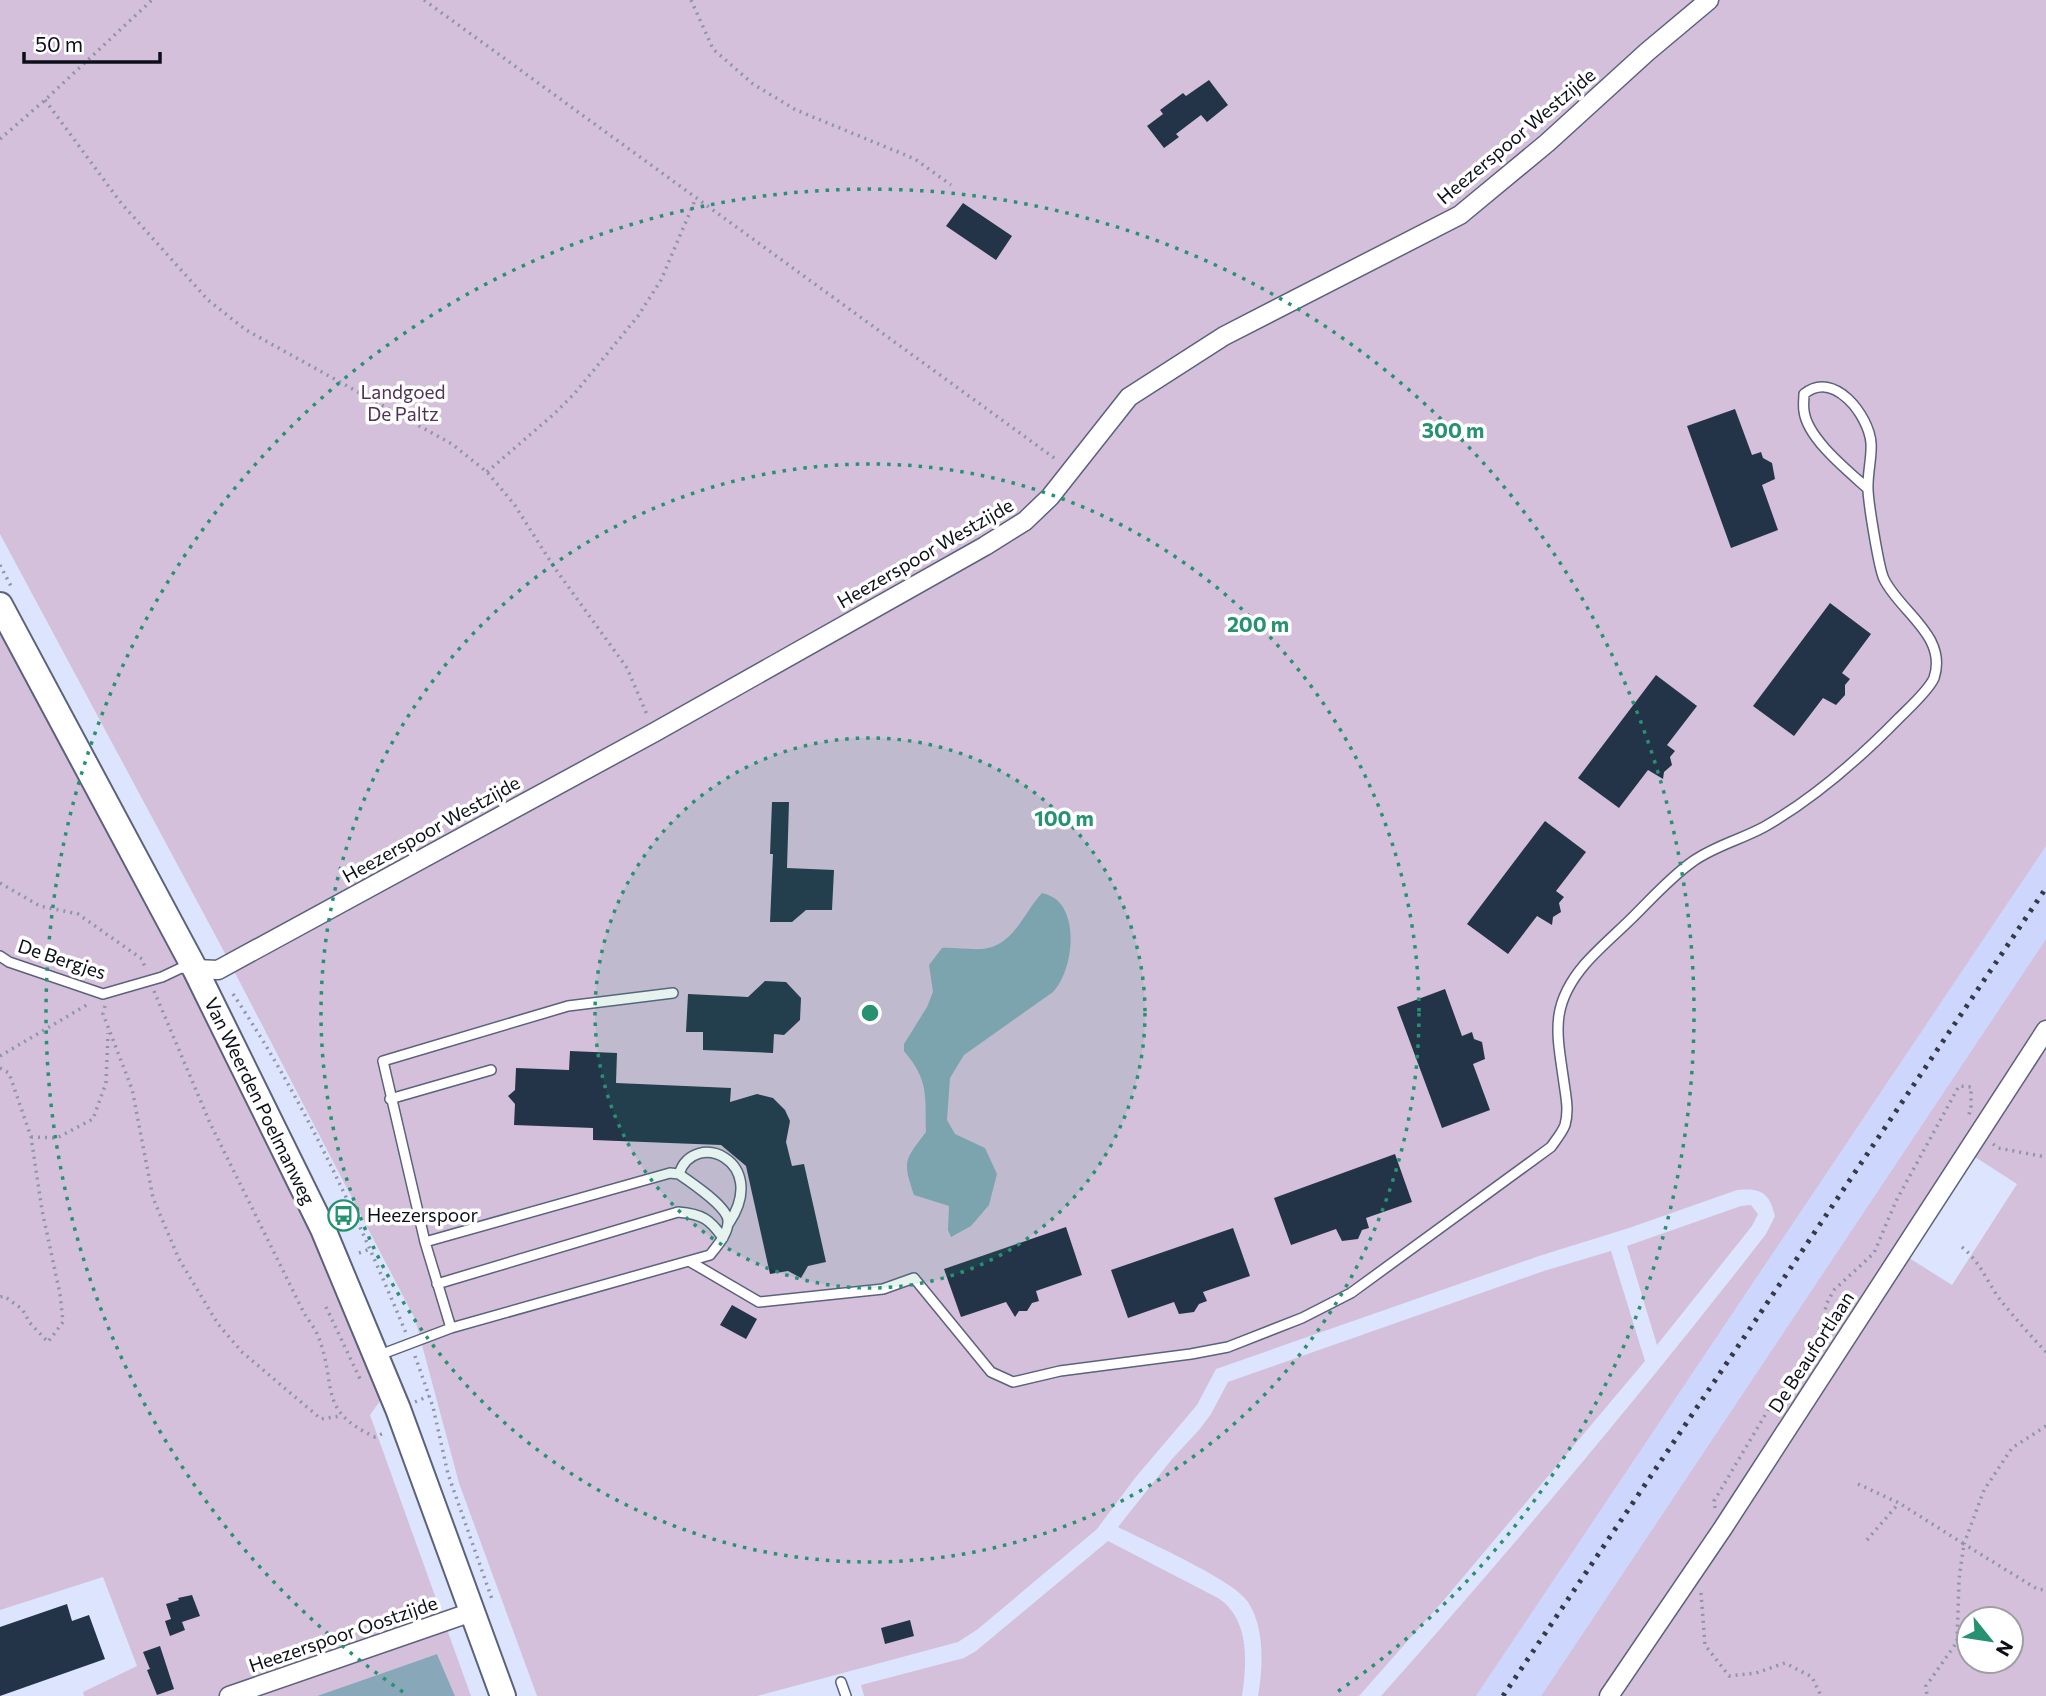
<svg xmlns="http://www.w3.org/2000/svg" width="2046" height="1696" viewBox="0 0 2046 1696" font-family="Commissioner,sans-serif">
  <rect width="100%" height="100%" fill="#dde4fd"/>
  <path fill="#cdd7fd" d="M2046 846V939L1541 1696H1476Z"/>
  <path fill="#d4c0db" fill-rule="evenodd" d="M0 0H2046V846L1476 1696H1381C1514 1546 1643 1393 1766 1234L1775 1216C1769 1192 1761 1188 1737 1190L1629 1228 1539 1256 1216 1369 1197 1405 1135 1478 1097 1529 978 1629 958 1642 757 1696H537L459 1483 415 1319 220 944 0 534Z
    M0 623 310 1210 380 1401 370 1415 471 1696H455L437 1654 317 1696H84L83 1692 137 1666 103 1577 0 1610Z
    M2046 939V1696H1541ZM1972 1155 2017 1184 1952 1285 1906 1256ZM1969 1619H2011V1661H1969Z
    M1751 1205 1758 1214 1752 1226 1657 1345 1627 1246 1741 1206Z
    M1611 1251 1645 1361 1443 1601 1359 1696H1258C1263 1667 1265 1628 1248 1602 1234 1580 1145 1541 1118 1527L1172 1459 1199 1430 1211 1414 1228 1382 1544 1271Z
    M1108 1541 1218 1598C1250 1619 1247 1662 1242 1696H864L861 1685 964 1658 976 1651Z"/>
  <path fill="#88a7b8" d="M1042 893C1046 894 1054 897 1057 900 1079 920 1072 972 1053 992L964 1055 950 1078 947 1120 955 1134 985 1148 997 1174 989 1205 971 1226 951 1237 948 1230 949 1206 914 1195C902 1160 905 1160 926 1132 925 1094 929 1081 904 1051V1044L927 1007 933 992 929 965 942 948C955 947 976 951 988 948 1015 942 1025 911 1042 893Z
    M437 1654 455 1696H317Z"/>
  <path fill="#233448" d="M1209 80 1228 105 1207 122 1201 115 1176 134 1179 137 1164 148 1147 126 1163 114 1160 110 1183 93 1186 96Z
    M963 203 1012 236 996 260 946 226Z
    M1735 409 1752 455 1761 452 1763 458 1772 463 1775 479 1762 485 1778 530 1731 548 1687 426Z
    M1830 603 1871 634 1842 673 1850 679 1845 685V695L1836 705 1823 698 1794 736 1753 706Z
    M1656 675 1697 706 1667 745 1675 751 1670 757 1672 765 1664 772 1663 779 1648 770 1619 808 1578 778Z
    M772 802H789L787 868 834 870 832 910H806L792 922H770L773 854H770Z
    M1545 821 1586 852 1556 891 1564 897 1559 903 1561 912 1553 917 1552 925 1537 916 1508 954 1467 924Z
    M765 981 786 982 801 998 800 1020 784 1035 774 1034 773 1053 703 1050V1032H686L688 994 748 997Z
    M1445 989 1462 1036 1472 1032 1474 1039 1482 1042 1485 1059 1473 1064 1490 1110 1442 1128 1397 1007Z
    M570 1051 617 1053 616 1083 731 1088 730 1102 757 1094 773 1098 785 1110 790 1121 786 1142 792 1166 804 1164 826 1262 808 1266 801 1278 788 1271 770 1274 746 1166 721 1145 593 1140V1128L514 1125 515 1104 508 1096 515 1090 516 1068 569 1070Z
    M1395 1154 1412 1202 1366 1218 1369 1228 1362 1230 1358 1239 1342 1241 1336 1229 1291 1245 1274 1198Z
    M1066 1227 1082 1275 1036 1291 1039 1301 1032 1303 1027 1311H1019L1015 1317 1006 1302 961 1317 944 1269Z
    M1233 1228 1250 1276 1203 1292 1207 1301 1199 1304 1194 1312 1179 1314 1174 1302 1128 1318 1111 1270Z
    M732 1305 757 1319 746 1339 720 1325Z
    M192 1595 200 1616 182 1622 185 1630 170 1636 165 1621 171 1619 166 1604 179 1600 178 1598Z
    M67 1604 72 1621 89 1615 105 1659 0 1696V1627Z
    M910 1620 914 1636 885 1644 881 1628Z
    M160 1646 174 1689 157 1695 147 1670 150 1669 143 1652Z"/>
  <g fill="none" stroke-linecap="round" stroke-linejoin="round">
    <defs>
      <path id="service" d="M0 956 9 962 103 994 162 977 181 968 193 969
        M390 1099 491 1070
        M679 1174C694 1128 770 1161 729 1223
        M425 1242 383 1061 568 1006 673 993
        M689 1261 759 1302 883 1289 914 1278 991 1372 1013 1382 1060 1371 1191 1354 1228 1347 1302 1318 1351 1293 1551 1147C1555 1141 1562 1133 1565 1125 1569 1111 1566 1097 1564 1083 1557 1033 1549 1006 1585 964 1600 947 1618 932 1634 916 1653 897 1671 877 1692 862 1714 846 1740 840 1764 827 1815 798 1858 760 1899 718 1909 708 1929 690 1934 678 1948 636 1900 612 1884 579 1879 569 1867 497 1868 485 1868 471 1872 456 1871 443 1869 416 1834 369 1804 394 1804 399 1803 405 1804 411 1807 438 1847 470 1867 488
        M437 1284 678 1212C702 1214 710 1219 723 1238
        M377 1356 451 1328 710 1255C717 1246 729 1233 728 1220 726 1205 691 1183 679 1174L670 1173 425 1242 451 1328
        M841 1682 846 1696"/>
      <path id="minor" d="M195 969 218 970 655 732 985 546 1025 521 1050 497 1129 397 1224 336 1460 215 1547 143 1647 52 1709 0
        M229 1696 472 1612
        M1609 1696 1723 1528 2046 1030"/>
      <path id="secondary" d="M0 605 195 969 323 1229 398 1409 503 1696"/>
    </defs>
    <use href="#service" stroke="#5b627d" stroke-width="12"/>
    <use href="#minor" stroke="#5b627d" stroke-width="21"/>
    <use href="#secondary" stroke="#5b627d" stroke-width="28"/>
    <path stroke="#8f94a8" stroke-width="3.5" stroke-dasharray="2 5" stroke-linecap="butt" d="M424 0 1057 460
      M691 0 713 49 753 84 796 110 915 159 951 185
      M45 100 121 203 208 300 246 330 452 444 487 472 514 504 554 567 627 668 648 717
      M0 139 45 100 152 0
      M487 472 554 414 575 393 638 316 661 280 696 198
      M0 565 12 588
      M0 883 40 906 78 914 142 959 146 970
      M154 991 210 1123 304 1313C308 1320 315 1328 318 1336 338 1386 316 1410 375 1437L384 1433
      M233 994C304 1100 357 1216 406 1333
      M105 1006 103 1014 132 1089 153 1198 179 1259 218 1324 242 1352 321 1419 341 1416
      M0 1056 90 1003
      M0 1068 9 1073 31 1137 42 1210 60 1294 63 1322 48 1342 30 1323 22 1309 4 1296 0 1297
      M31 1137 57 1138 93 1119 106 1083 108 1033
      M1993 1144 1998 1148 2046 1157
      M342 1214 352 1210
      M1962 1247C1979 1261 1986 1279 1998 1297 2013 1316 2030 1335 2046 1352
      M359 1253 370 1249
      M326 1307 361 1381
      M415 1356 433 1407 448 1474 493 1602
      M415 1402 429 1396
      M2046 1426 2012 1448 1984 1490 1964 1544 2037 1589 2046 1590
      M1858 1484 1899 1503 1964 1544 1959 1579 1957 1642 1926 1686 1927 1696
      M1715 1508 1714 1501 1774 1400 1802 1370 1816 1344 1827 1303 1834 1290 1874 1253 1896 1201 1959 1086 1971 1087V1106L1969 1115
      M1867 1540 1899 1503
      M1701 1593 1705 1645 1729 1676 1756 1673 1785 1663 1812 1677 1821 1696"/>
    <use href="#service" stroke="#fff" stroke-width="9"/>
    <use href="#minor" stroke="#fff" stroke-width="18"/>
    <use href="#secondary" stroke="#fff" stroke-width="24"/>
    <path stroke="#363946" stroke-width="5" stroke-dasharray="3.5 7" stroke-linecap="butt" d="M1503 1696 2046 888"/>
  </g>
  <circle cx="870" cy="1013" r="275" fill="#279271" fill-opacity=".12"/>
  <g fill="none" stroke="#279271" stroke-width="3.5" stroke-dasharray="3.5 7">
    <circle cx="870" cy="1013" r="275"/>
    <circle cx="870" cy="1013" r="549"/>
    <path d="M403 1692A824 824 0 1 1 1337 1692"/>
  </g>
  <defs>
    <symbol id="bus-ring" viewBox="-11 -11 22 22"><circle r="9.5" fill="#fff" stroke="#279271" stroke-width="1.5"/><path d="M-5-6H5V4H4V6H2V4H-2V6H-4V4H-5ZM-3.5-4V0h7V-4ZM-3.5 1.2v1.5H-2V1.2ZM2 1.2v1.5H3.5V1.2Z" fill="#279271"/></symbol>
  </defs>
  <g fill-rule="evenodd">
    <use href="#bus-ring" x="326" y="1198" width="35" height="35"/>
  </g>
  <g text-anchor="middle" stroke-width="7" stroke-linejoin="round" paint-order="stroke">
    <g font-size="19" fill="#0d101a" stroke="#fff">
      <text transform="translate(1516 136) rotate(-40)" y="7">Heezerspoor Westzijde</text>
      <text transform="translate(925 553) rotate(-30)" y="7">Heezerspoor Westzijde</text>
      <text transform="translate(431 829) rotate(-29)" y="7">Heezerspoor Westzijde</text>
      <text transform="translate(62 959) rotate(18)" y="7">De Bergjes</text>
      <text transform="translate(260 1101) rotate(64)" y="7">Van Weerden Poelmanweg</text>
      <text transform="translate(1811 1352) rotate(-57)" y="7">De Beaufortlaan</text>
      <text transform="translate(343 1634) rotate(-19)" y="7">Heezerspoor Oostzijde</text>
    </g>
    <g font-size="19" fill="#503359" stroke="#fff">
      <text x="403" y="399">Landgoed<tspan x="403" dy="22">De Paltz</tspan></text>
    </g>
    <g font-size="19" fill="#0d101a" stroke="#fff" text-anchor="start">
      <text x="367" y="1222">Heezerspoor</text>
    </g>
  </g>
  <circle cx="870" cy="1013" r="10" fill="#279271" stroke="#fff" stroke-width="3.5"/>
  <g font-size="21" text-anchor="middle" font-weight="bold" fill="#279271" stroke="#fff" stroke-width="7" stroke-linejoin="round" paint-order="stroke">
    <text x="1453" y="438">300 m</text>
    <text x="1258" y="632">200 m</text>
    <text x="1064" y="826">100 m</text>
  </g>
  <g transform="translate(1990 1640) rotate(120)"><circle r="33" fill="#ffffff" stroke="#9e9fa3" stroke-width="2"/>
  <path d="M0-5L12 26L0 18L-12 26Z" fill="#279271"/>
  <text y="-10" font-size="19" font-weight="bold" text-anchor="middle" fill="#0d101a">N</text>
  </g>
  <path d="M24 52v10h136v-10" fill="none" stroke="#0d101a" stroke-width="3.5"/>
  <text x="35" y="52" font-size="21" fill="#0d101a" stroke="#ffffff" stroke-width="5" paint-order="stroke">50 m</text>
</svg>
